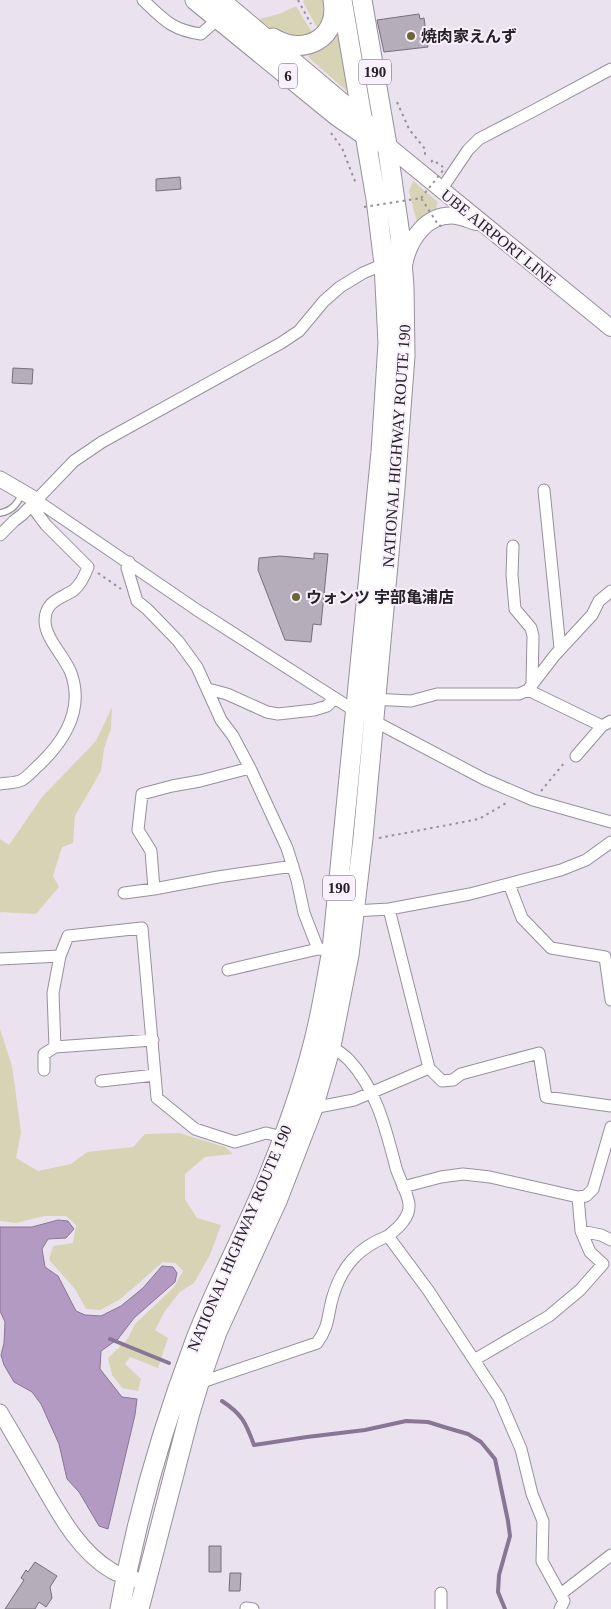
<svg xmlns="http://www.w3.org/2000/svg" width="611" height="1609" viewBox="0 0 611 1609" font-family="'Times New Roman','Noto Sans JP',serif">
  <rect width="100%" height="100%" fill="#eae3ef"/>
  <path fill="#d7d4b6" d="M304 0H326C330 27 313 49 284 38 275 34 267 25 259 19L279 14 296 6 313 34 319 31 303 2Z
    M339 27 349 93 308 57 311 52Z
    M413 181 438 202 435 211 417 223 409 191Z
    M112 707 111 728 104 749 101 771 75 816 73 843 62 847 53 876 59 887 36 914 1 912 0 913V839L9 845 42 797 96 741Z
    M0 1029 12 1066 21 1132 16 1158 38 1171 71 1164 87 1152 133 1147 145 1134 179 1133 225 1147 233 1154 205 1157 185 1174V1199L197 1218 221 1225 210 1255 194 1283 180 1292 165 1311 155 1330 168 1338 158 1368 130 1357 125 1364 141 1379 138 1391 122 1388 112 1375 108 1358 127 1340 135 1324 174 1287 183 1271 175 1263 163 1262 119 1300 100 1310 86 1309 75 1289 49 1260 53 1246 73 1243 76 1225 66 1216H44L16 1223 0 1221Z"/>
  <path fill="#b39ac2" stroke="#887694" d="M58 1220 68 1221 74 1229 66 1238 48 1239 42 1249 45 1267 58 1276 76 1311 85 1315 101 1316 121 1306 143 1288 162 1266 173 1267 177 1273 175 1282 134 1318 118 1339 101 1351 100 1369 122 1397 137 1399 135 1415 108 1529 99 1526 79 1492 67 1479 59 1444 41 1404 32 1392 14 1382 4 1365 1 1355 4 1343 5 1322 0 1311V1227H32Z"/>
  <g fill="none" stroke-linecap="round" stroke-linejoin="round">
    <path stroke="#887694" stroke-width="4" d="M110 1339 169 1363
      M222 1401C242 1414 246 1423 254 1445L307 1437 365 1430 406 1421 428 1422 444 1427 468 1434 481 1442 495 1459 508 1521 510 1536 499 1575 498 1592 505 1609"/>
  </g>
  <path fill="#b5adb9" stroke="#77707b" d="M419 14 420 19 424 18 428 47 384 52 377 20Z
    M180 177 181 189 156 191V179Z
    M13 368 33 369 32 384 12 383Z
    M314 553 328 554 321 625 313 624 311 642 285 640 258 570 259 558 280 556 314 559Z
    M209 1546H221V1572H209Z
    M35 1562 57 1576 50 1587 52 1598 46 1607 39 1602 35 1609H5L24 1580 21 1578 26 1570 28 1572Z
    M230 1573H241L240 1591H229Z"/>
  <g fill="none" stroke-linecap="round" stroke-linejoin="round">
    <defs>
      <path id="service" d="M0 513C12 511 17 504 22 494"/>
      <path id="minor" d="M143 0C164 20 172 30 201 34L218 19
        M441 190 468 150 479 139 533 111 611 69
        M544 490 560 648
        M36 500 197 610 355 711 484 779 533 800 611 822
        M0 535 14 521 23 514 74 461 102 442 281 343 299 331 324 301 340 287 363 273 384 264
        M513 546 512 575 515 609 531 628 533 636 532 683
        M129 562 127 568 137 601 147 609 178 641 197 667 221 720 233 736 250 768 287 848 297 880 304 913 318 949 332 950
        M208 689 227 694 267 712 278 714 314 710 327 706 334 699
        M528 690 602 726 611 721
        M372 699 411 701 437 694H519L528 690 555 655 592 615 599 601 611 591
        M576 756 602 726
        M0 784C7 783 17 783 22 780 29 776 34 769 40 764 65 740 84 709 71 673 65 657 45 638 45 621 45 601 60 599 74 590 81 584 85 575 88 567L46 525 31 505
        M509 884 522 918 551 948 605 957 611 1000
        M154 889 151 851 138 830 142 794 172 786 200 781 250 768
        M124 893 154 889 218 877 293 866
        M389 909 429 1068 442 1081 453 1080 461 1074 539 1053 546 1097 611 1106
        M354 911 389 909 470 894 561 870 586 860 611 842
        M0 959 60 956
        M228 970 318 949
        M153 1040 55 1047 53 993 60 956 68 936 142 928 157 1098 195 1129 235 1142 266 1133 283 1137
        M331 1046C337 1050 344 1055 349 1060 377 1090 386 1130 396 1168 399 1178 409 1196 409 1205 410 1218 397 1229 388 1236L428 1290 499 1398 521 1449 532 1494 543 1521 542 1561 564 1601 560 1609
        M44 1070V1054L55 1047
        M101 1081 155 1075
        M313 1108 354 1100 429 1068
        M403 1187 441 1177 463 1174 490 1177 578 1197 586 1196 593 1189 611 1127
        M578 1197 581 1231 601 1235 611 1240
        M474 1360 549 1316 580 1290 603 1264 590 1252 581 1231
        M199 1383 317 1343C330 1325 327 1316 333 1296 342 1266 359 1247 388 1236
        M562 1593 611 1555
        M246 1608 253 1609
        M441 1609V1593"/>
      <path id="tertiary" d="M0 479 36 500
        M0 1412C13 1434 26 1456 39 1479 58 1512 78 1551 112 1571 123 1577 134 1579 145 1582"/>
      <path id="secondary" d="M387 145 611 328
        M404 265C409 239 427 212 457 216 463 217 470 220 476 222"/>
      <path id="primary" d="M195 0 337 116 366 136 387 145
        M220 0 368 125
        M273 38C304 57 340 38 333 0"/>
      <path id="trunk" d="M120 1609C136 1519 162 1429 194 1344 216 1285 247 1230 270 1172 289 1125 306 1077 317 1028 323 1003 327 976 332 950L381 452 388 343 384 264 376 199 342 0
        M139 1609 189 1416 199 1383 217 1332 277 1201 313 1108 331 1046 349 955 363 838 395 488 405 356 404 287 400 235 387 145 362 0"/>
    </defs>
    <use href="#service" stroke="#97909b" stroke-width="8"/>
    <use href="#minor" stroke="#97909b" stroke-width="13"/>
    <use href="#tertiary" stroke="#97909b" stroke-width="17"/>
    <use href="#secondary" stroke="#97909b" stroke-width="18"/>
    <use href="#primary" stroke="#97909b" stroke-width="21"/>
    <use href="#trunk" stroke="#97909b" stroke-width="21"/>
    <path stroke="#959099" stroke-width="2" stroke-dasharray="2.5 4" stroke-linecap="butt" d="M298 0 311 24
      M397 102 409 129 425 149V156
      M331 133 342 148 356 184
      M431 162 433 160 443 167
      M98 573 121 589
      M541 791 565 762
      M379 838 479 819 508 802"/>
    <use href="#service" stroke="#fff" stroke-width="5.5"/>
    <use href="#minor" stroke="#fff" stroke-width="11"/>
    <use href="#tertiary" stroke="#fff" stroke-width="15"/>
    <use href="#secondary" stroke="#fff" stroke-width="16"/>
    <use href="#primary" stroke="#fff" stroke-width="19"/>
    <use href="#trunk" stroke="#fff" stroke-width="19"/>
    <path stroke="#959099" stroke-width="2" stroke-dasharray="2.5 4" stroke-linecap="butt" d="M421 198 445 168
      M364 207 421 198 439 226 444 225"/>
  </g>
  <g fill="#6d6733" stroke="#f8f0fc" stroke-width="2">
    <circle cx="411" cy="36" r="5"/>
    <circle cx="296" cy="597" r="5"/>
  </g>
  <g text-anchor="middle" stroke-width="4" stroke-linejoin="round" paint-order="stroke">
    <g fill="#f8f0fc" stroke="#646067" stroke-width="1">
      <rect x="359" y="59.5" width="32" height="25" rx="4"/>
      <rect x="279" y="63.5" width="18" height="25" rx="4"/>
      <rect x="323" y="875.5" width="32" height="25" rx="4"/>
    </g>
    <g font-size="15" font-weight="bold" fill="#252327">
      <text x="375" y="77">190</text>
      <text x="288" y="81">6</text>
      <text x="339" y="893">190</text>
    </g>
    <g font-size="16" font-weight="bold" fill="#252327" stroke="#f8f0fc" text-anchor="start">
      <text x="421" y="42">焼肉家えんず</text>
      <text x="306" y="603">ウォンツ 宇部亀浦店</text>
    </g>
    <g font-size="16" fill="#252327" stroke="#f8f0fc">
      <text transform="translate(499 237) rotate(39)" y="6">UBE AIRPORT LINE</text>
      <text transform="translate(396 446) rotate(-86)" y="6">NATIONAL HIGHWAY ROUTE 190</text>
      <text transform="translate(239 1238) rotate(-67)" y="6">NATIONAL HIGHWAY ROUTE 190</text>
    </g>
  </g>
</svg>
